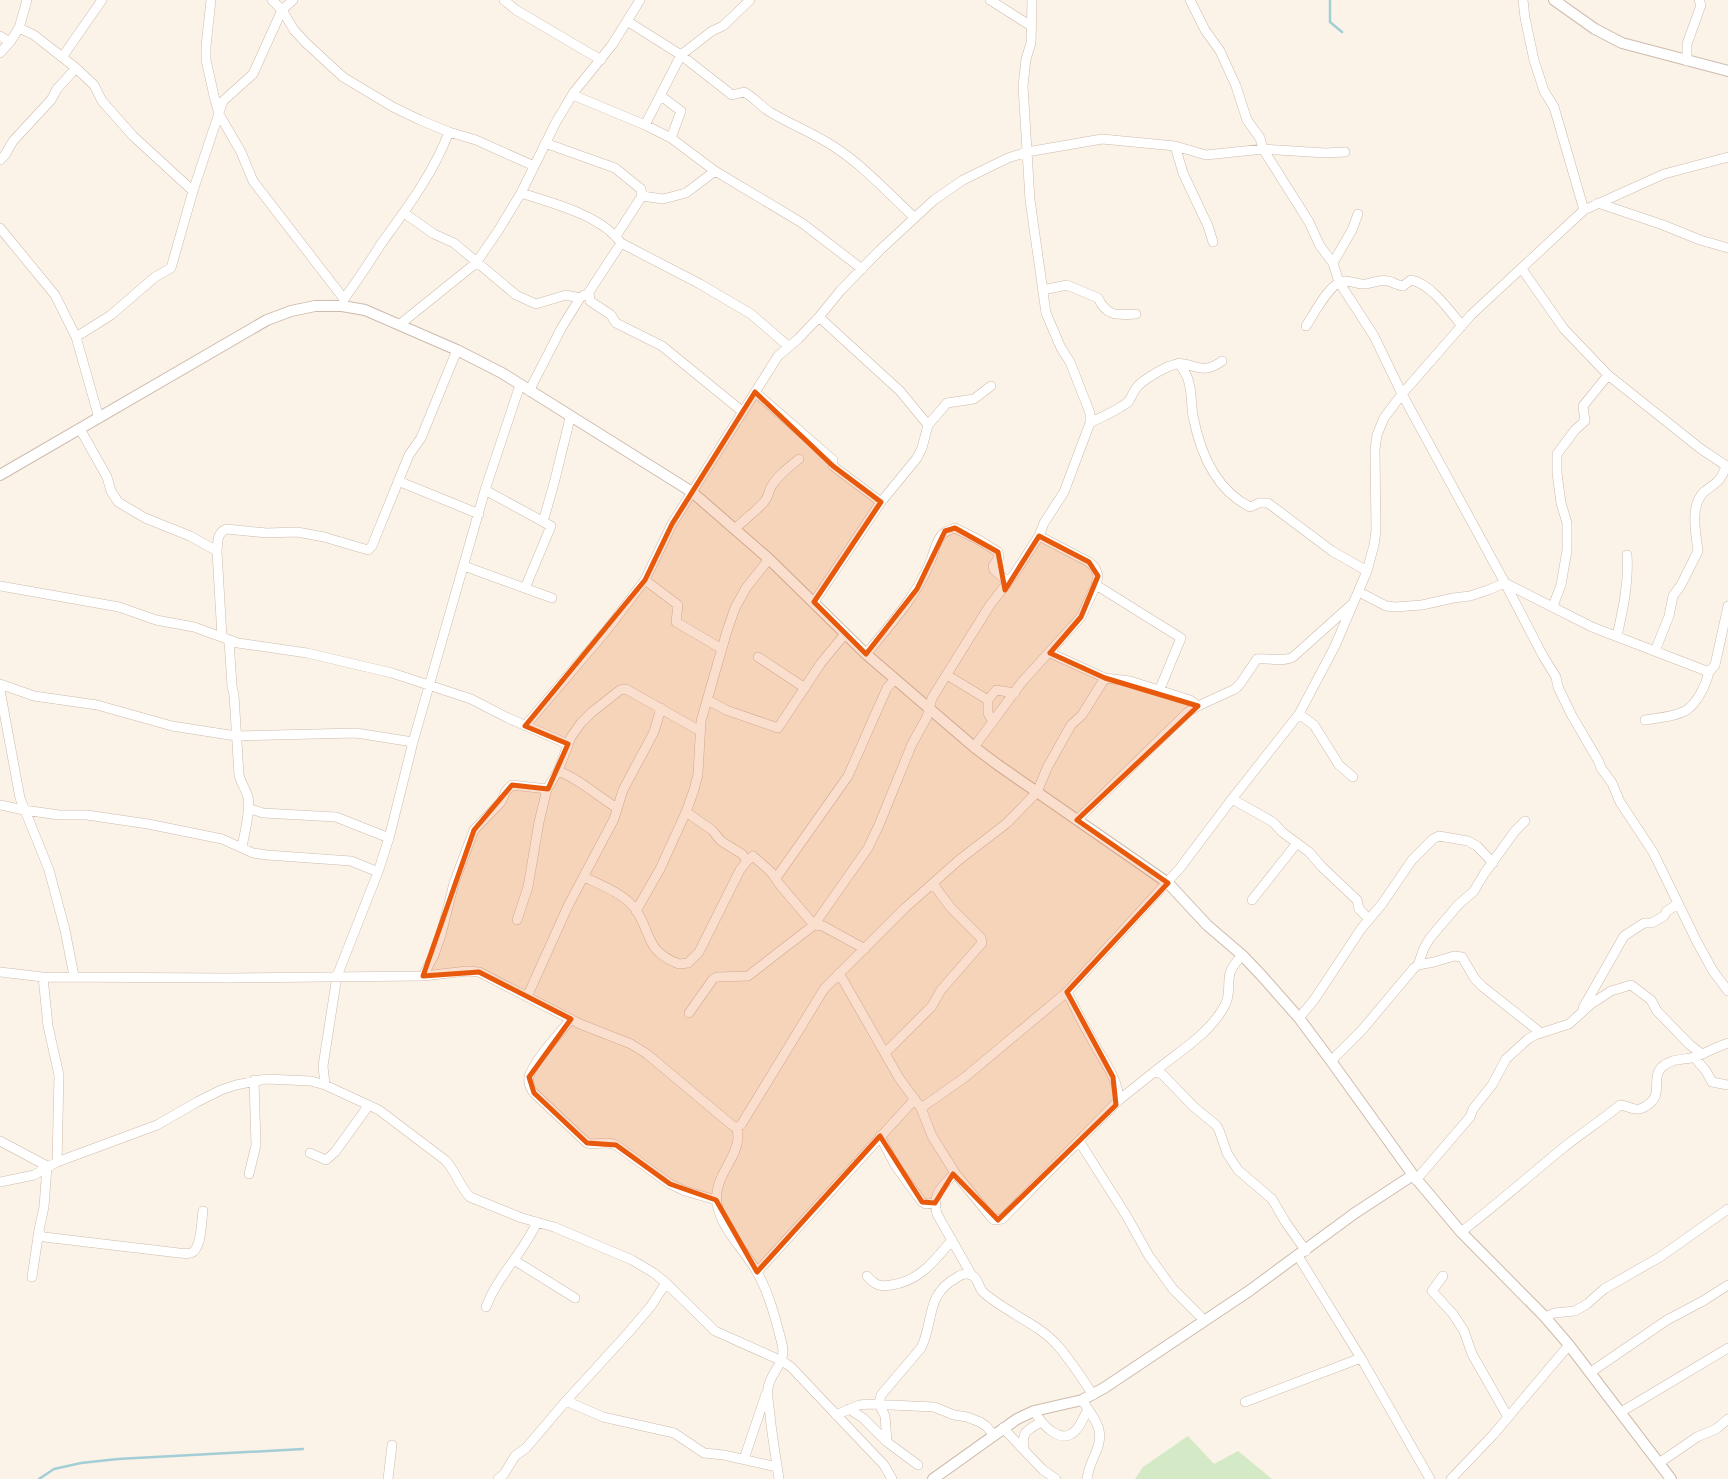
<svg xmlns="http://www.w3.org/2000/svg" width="1728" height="1479" viewBox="0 0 1728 1479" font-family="'Alegreya Sans',sans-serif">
  <rect width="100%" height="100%" fill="#fbf3e7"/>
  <path fill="#d4e9c6" d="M1188 1436 1214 1464 1238 1451 1272 1479H1135L1143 1467Z"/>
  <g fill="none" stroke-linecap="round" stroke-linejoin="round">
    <path stroke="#a3ced6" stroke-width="2.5" d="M1330 0V22L1342 32
      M39 1479 54 1469 81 1463 118 1459 303 1449"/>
    <defs>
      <path id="minor" d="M211 0 206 46V60L214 96 219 114 241 152 253 181 344 299
        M272 0 282 10 294 30 306 43 343 77 393 107 420 120 449 132 476 140 534 166
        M504 0 516 10 601 60
        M990 0 1031 26
        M1190 0 1205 30 1220 51 1236 86 1247 120 1260 138 1263 149 1309 222 1320 246 1333 263 1339 282 1374 336 1402 394 1505 583 1543 656 1556 677 1558 687 1571 714 1599 762 1601 768 1612 783 1620 802 1653 852 1697 942 1713 971 1728 991
        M1523 0 1525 18 1534 60 1544 91 1554 107 1584 210
        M627 21 681 55 732 95 744 92C754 97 760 106 770 112 790 124 813 133 833 146 863 165 889 194 915 218
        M19 28 34 35 76 68 94 85 102 101 133 136 193 191
        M0 36 10 42
        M0 53 10 42 19 28 27 0
        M63 56 102 0
        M1687 61V44L1701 5 1699 0
        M573 95 645 125 671 138 715 171 802 223 862 269
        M661 96 681 111 671 138
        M645 125 681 55 712 31 723 26 750 0
        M545 143 615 168 641 189 642 196 616 236
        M1175 146 1183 173 1208 226 1213 242
        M0 160 5 155 13 141 51 100 57 89 76 68
        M521 193C552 203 601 215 621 243L700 284 751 314 788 346
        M642 196 663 199 686 193 715 171
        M1598 203 1663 225 1700 240 1728 248
        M404 213 434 234 454 243 516 295 536 304 566 295 580 298
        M0 228 55 295 76 337 99 418
        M621 243 589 292 590 301 611 315 616 323 662 346 743 412
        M1333 263 1352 230 1358 214
        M1522 269 1564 329 1608 375 1701 449 1728 467
        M1043 290 1067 285 1098 298C1107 317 1117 315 1136 314
        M343 304 344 299C357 281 369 263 381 244 407 208 433 174 449 132
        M399 325 476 263 498 231 521 193 556 122 574 92 612 45 640 0
        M1306 326C1314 314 1330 282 1344 281 1352 281 1359 285 1366 284 1373 283 1380 279 1388 281 1393 282 1396 285 1403 286L1411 280C1430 283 1450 311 1462 326
        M76 337 111 315 155 277 171 268 193 191 223 101 253 74 282 10 293 0
        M1179 363C1183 369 1188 376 1189 383 1192 394 1191 405 1193 416 1200 452 1216 490 1250 507L1259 503H1268L1332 551 1367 571
        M529 391 562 327 580 298 584 295
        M755 392 833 460V466L881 502
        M1090 423C1101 417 1121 409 1129 401 1132 396 1134 390 1138 386 1143 380 1162 369 1170 366 1191 357 1198 379 1222 361
        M928 425 947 403 974 399 991 386
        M80 429 107 477 111 491 118 502 145 518 190 536 217 551
        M398 481 479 514
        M485 490 551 526 525 588
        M543 521C550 499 556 477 561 455 564 442 568 429 570 416
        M735 529C744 520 756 511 764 502 768 498 768 493 771 487 777 476 789 467 799 459
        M464 566 552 598
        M645 580 678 605 676 622 722 649
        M1505 583 1592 627 1709 672 1715 665 1728 606
        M1096 585 1181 638 1159 691
        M0 586 119 607 156 620 194 627 238 643 307 653 392 673 471 699 508 718 568 744
        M1359 592 1386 606 1395 607 1422 605 1453 598 1470 596 1488 590 1505 583
        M814 602 881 502 917 458 922 448 928 425 900 391 819 317
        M1553 606 1561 585 1567 550V523L1561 503 1557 473V454L1575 430 1585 421 1583 406 1608 375
        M1617 636C1623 609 1629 583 1627 555
        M222 637 217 551C218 541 217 533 226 529L267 533 297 532 324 537 368 550 372 546 376 536 409 455 421 438 457 350
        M229 640 232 686 234 695 239 775C241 783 246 790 248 797 251 810 244 834 242 848
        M1655 651 1669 616 1673 596 1681 585 1698 551C1696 533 1689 505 1705 491 1717 482 1721 481 1726 466
        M1050 653 1105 678 1130 681 1190 700 1198 706
        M866 654C890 625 917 596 931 560 937 544 937 533 955 528L979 540 998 552 999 557 993 566 994 570 1008 582
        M758 657 805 688
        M947 675 988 700
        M0 684 34 696 97 705 172 726 236 736 356 733 413 742
        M0 690 20 798 49 870 65 930 74 976
        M708 700 726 710 778 728 821 663 845 634
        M1299 714 1314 725 1339 765 1353 777
        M1645 720C1657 718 1674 717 1685 711 1697 704 1706 685 1709 672
        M993 722 988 713V700L996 690 1015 693
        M525 726 606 631 645 580 672 524 778 356 798 339 819 317 841 290 880 250 934 200 963 180 1008 158 1027 152 1102 139 1175 146 1206 155 1263 149 1325 153 1345 152
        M974 747 1022 682 1081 617 1096 585 1098 576 1095 568 1089 562 1039 536
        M558 771C580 779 597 796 617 808
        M1232 799 1273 822 1282 832 1309 852 1322 867 1357 900 1359 909 1369 919
        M0 805 24 810 59 815H87L148 824 222 839 253 853 267 855 351 861 378 872
        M248 808 263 813 336 817 389 838
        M686 812 712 830 721 841 742 854 747 861
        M1077 820 1188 712 1198 706 1235 689 1240 684 1257 659C1269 657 1281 663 1293 657L1351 605
        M584 877C601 885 625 894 636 910 652 934 645 951 679 964L688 963 699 952 740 870 747 861 753 856 771 872 780 885 814 925 868 848 879 825 912 744 927 717 932 698 990 605 1015 573 1039 536 1044 523 1064 492 1090 423V413L1070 362 1061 348 1046 313 1030 200 1023 86 1026 59 1031 43 1032 0
        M776 878 848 776 887 688 895 679
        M1252 900 1297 843
        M636 911 660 869 686 812 694 790 698 774 701 721 727 631 735 608 746 588 769 559
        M517 920 528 887 539 822 547 789 558 771 571 737 581 723 591 713 620 690 626 689 700 731
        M1418 965 1424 948 1430 938 1458 905 1474 891 1484 874 1515 831 1525 821
        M0 972 43 977 228 978 423 976 467 971 479 972 580 1024 631 1044 647 1054 733 1126 737 1127 741 1125 824 989 905 908 959 860 1007 823 1037 792 1047 768 1071 725 1082 715 1105 678
        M839 973 899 1078 921 1108 932 1136 955 1173 991 1217 994 1220 1002 1219 1119 1100C1118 1077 1101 1058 1091 1038 1082 1023 1075 1008 1067 992
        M423 976 434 955 441 935 454 883 474 830 501 802 506 791 512 785 547 789
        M43 977 48 1026 59 1075 57 1162
        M527 997 568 906 614 819 623 790 654 732 661 708
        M1583 1008 1624 936 1644 923H1652L1664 916 1666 912 1677 904
        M689 1013 713 979 717 977 748 976 814 925 823 926 865 949
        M1299 1018 1314 1000 1361 929 1382 904 1412 860 1433 839 1439 836 1468 841 1477 846 1493 863
        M571 1019C559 1034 534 1060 529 1077 528 1083 530 1088 534 1093L587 1143C598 1146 604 1140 616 1145L670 1184 685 1191 716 1200
        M886 1052 932 1006 941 990 982 943 981 938 951 908 933 884
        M1694 1057 1706 1071 1712 1082 1728 1085
        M1331 1061 1362 1030 1414 968 1418 965 1434 962 1454 956 1462 957 1475 979 1483 987 1541 1033
        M1154 1072C1178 1052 1210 1034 1225 1005 1231 994 1227 985 1230 973 1232 966 1237 961 1242 955
        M325 1085 323 1066 337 976 378 872 389 838 413 742 485 490 520 385
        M1119 1100 1154 1072 1162 1074 1194 1107 1216 1125 1219 1130 1227 1153 1238 1170 1272 1199 1286 1223 1306 1251
        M921 1108 964 1078 1067 992 1180 868 1232 799 1299 714 1335 646 1367 571 1374 545 1376 531 1375 449 1377 435 1384 418 1402 394 1471 315 1584 210 1664 174 1728 157
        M737 1127C737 1131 738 1134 738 1138 737 1159 713 1178 717 1203 721 1230 745 1250 757 1272 769 1293 776 1320 782 1344 787 1364 771 1370 768 1388 767 1397 769 1406 770 1415 772 1436 776 1458 779 1479
        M880 1136 895 1165 922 1202 926 1204 935 1203
        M0 1141 47 1166 44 1207 39 1230 40 1235 44 1237 179 1253C183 1253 187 1254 191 1253 202 1249 201 1222 203 1211
        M1079 1141 1126 1215 1149 1256 1173 1289 1204 1320
        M310 1153 326 1160 335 1152 369 1105
        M955 1173C941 1188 932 1193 937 1214L971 1274
        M249 1174 256 1145 254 1080
        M1416 1180 1470 1117 1473 1109 1492 1085 1506 1059 1528 1039 1535 1035 1569 1024 1591 1004 1611 991 1631 985 1651 1000 1657 1011 1690 1045 1702 1054
        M0 1182 34 1175 57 1162 157 1125 197 1102 221 1090 236 1085 266 1079 311 1081 325 1085 379 1110 445 1160C456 1171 459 1186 470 1197L522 1218 554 1227 632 1260 654 1273 666 1283 715 1331 782 1361 791 1367 884 1465 892 1479
        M1461 1232C1496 1205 1529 1176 1563 1148 1582 1133 1602 1120 1620 1105 1626 1105 1630 1109 1636 1109 1639 1110 1644 1107 1646 1106 1665 1095 1650 1079 1662 1067 1673 1057 1685 1061 1698 1056 1708 1052 1718 1046 1728 1043
        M1298 1256 1361 1358 1430 1479
        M514 1260 575 1298
        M757 1272 915 1099
        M867 1276C875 1285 879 1287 891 1285 920 1281 934 1261 952 1240
        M1443 1276 1432 1291 1453 1314 1464 1331 1472 1354 1508 1417
        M32 1277 39 1230
        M486 1307C498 1275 524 1252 537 1222
        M1545 1317 1554 1313 1575 1311 1587 1304 1604 1289 1660 1257 1728 1209
        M1591 1372 1667 1320 1703 1301 1728 1285
        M1082 1400C1094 1419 1106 1429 1096 1452 1092 1461 1088 1469 1087 1479
        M566 1401 603 1417 674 1433 704 1453 724 1455 777 1467
        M1245 1402 1361 1358
        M849 1409 863 1418 887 1442 918 1465
        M1034 1411C1042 1424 1061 1447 1076 1430 1081 1425 1084 1416 1088 1409
        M1621 1412 1728 1348
        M836 1415 859 1405 869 1404 934 1407 954 1415 967 1417 980 1422 986 1426 994 1435
        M1003 1428 1043 1470 1056 1479
        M887 1442 885 1416 879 1404 881 1395 921 1348C934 1323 925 1295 956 1278 960 1275 966 1273 971 1275 978 1277 978 1287 983 1292 1006 1313 1038 1323 1058 1346 1071 1361 1082 1378 1093 1395
        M1024 1449C1021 1432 1027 1430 1041 1422
        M744 1459 766 1394
        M1659 1463 1697 1437 1716 1429 1728 1419
        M388 1479 392 1445
        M498 1479 504 1474 515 1456 526 1448 566 1401 629 1332 651 1306 666 1283
        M1451 1479 1493 1435 1569 1345"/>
      <path id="tertiary" d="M1554 0 1595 29 1622 43 1728 71
        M0 475 267 320 291 311 315 306H342L365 310 457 350 502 373 692 492 769 559 866 654 974 747 998 765 1168 883 1207 925 1242 955 1262 976 1299 1018 1331 1061 1413 1175 1461 1232 1545 1317 1569 1345 1671 1479
        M933 1479 1017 1419 1034 1411 1082 1400 1104 1388 1249 1291 1355 1213 1413 1175"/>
    </defs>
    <use href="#minor" stroke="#cdbbad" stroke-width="10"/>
    <use href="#tertiary" stroke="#cdbbad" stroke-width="12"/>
    <use href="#minor" stroke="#fff" stroke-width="9"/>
    <use href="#tertiary" stroke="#fff" stroke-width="10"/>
  </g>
  <path fill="#e8590c" fill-opacity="0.2" stroke="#e8590c" stroke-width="5" stroke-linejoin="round" d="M755 392 833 466 881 502 814 602 866 654 917 589 945 531 955 528 998 552 1005 590 1039 536 1089 562 1098 576 1081 617 1050 653 1105 678 1198 706 1077 820 1168 883 1067 992 1113 1077 1116 1105 998 1220 953 1174 935 1203 922 1202 880 1136 757 1272 716 1200 670 1184 616 1145 587 1143 534 1093 529 1077 571 1019 479 972 423 976 474 830 512 785 548 789 568 744 525 726 645 580 672 524Z"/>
</svg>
